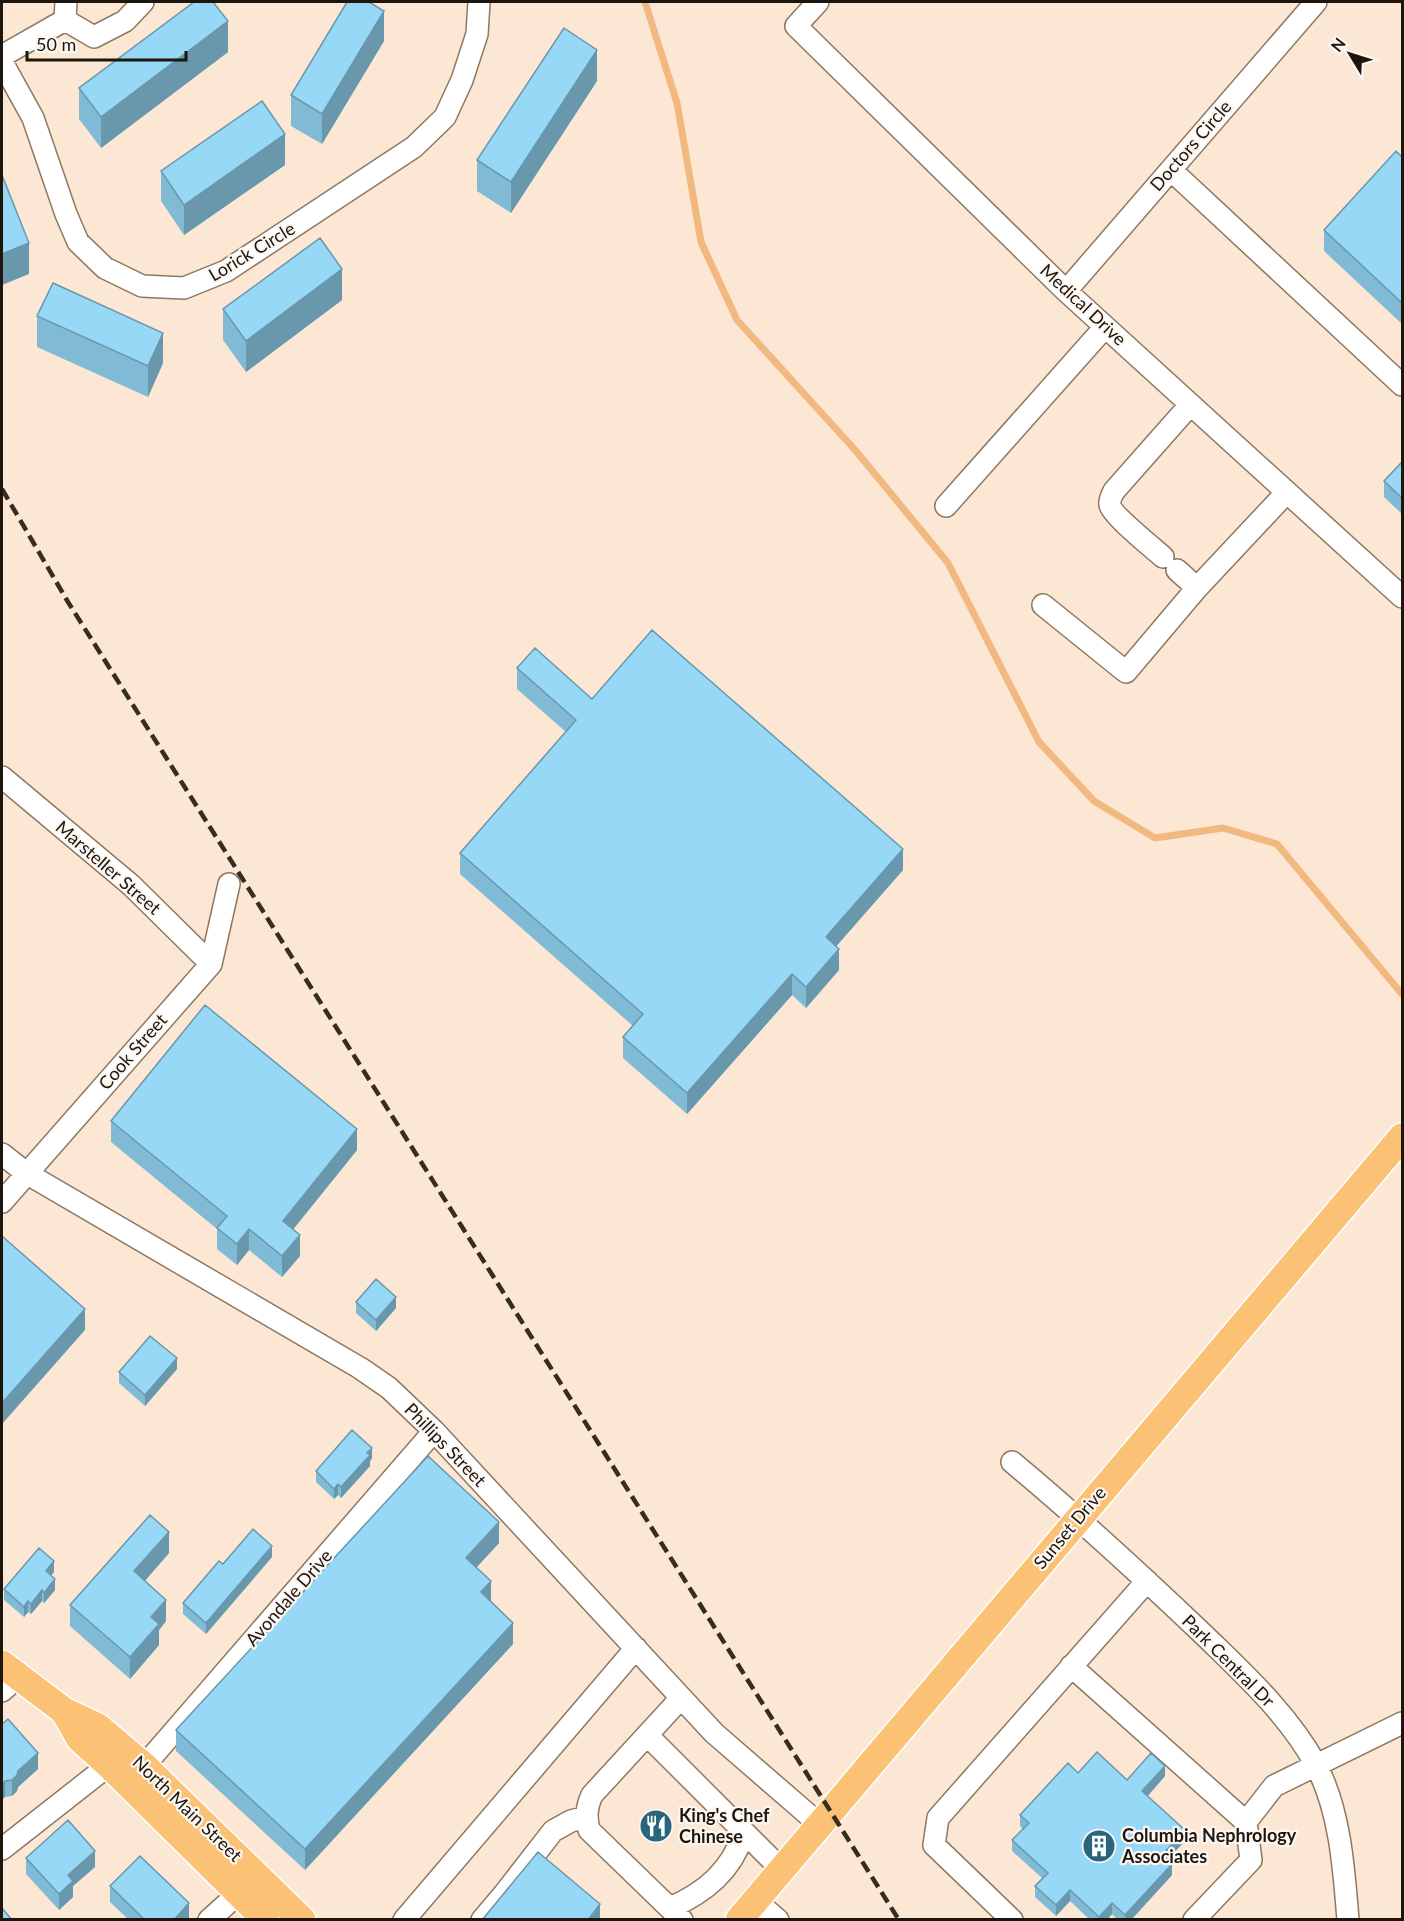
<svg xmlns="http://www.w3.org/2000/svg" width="1404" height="1921" viewBox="0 0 1404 1921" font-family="Lato,sans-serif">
  <rect width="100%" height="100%" fill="#fbe7d4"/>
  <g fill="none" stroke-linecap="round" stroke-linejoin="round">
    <path stroke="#f1b980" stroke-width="7" d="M645 2 677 103 701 242 737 320 856 451 948 563 1039 742 1094 801 1155 838 1223 828 1277 844 1402 994"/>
    <defs>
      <path id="minor" d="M818 2 796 26 1066 291 1402 597
        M65 20 94 37 125 21 143 2
        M65 20 66 2
        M2 56 65 20
        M2 62 33 118 66 214 78 242 105 268 142 286 184 288 226 271 414 147 445 117 462 80 477 34 479 2
        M1171 170 1402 385
        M1066 291 1316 2
        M946 506 1105 327
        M1163 557C1153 548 1112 515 1110 505 1109 500 1112 495 1114 491L1190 405
        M1177 570 1197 588
        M1043 605 1126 672 1197 588 1287 492
        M2 777 131 885 211 964
        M2 1154 26 1173 360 1368 389 1388 434 1431 714 1733 819 1824
        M2 1202 211 964 229 884
        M1012 1462C1078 1517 1141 1575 1204 1635 1244 1674 1289 1715 1316 1765 1340 1810 1344 1869 1348 1920
        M1071 1666 1246 1822
        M2 1691 19 1676
        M681 1698 592 1795C586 1808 586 1817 589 1830L682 1920
        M647 1735 781 1869
        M144 1766 434 1431
        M2 1849 109 1765
        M755 1900 778 1920
        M670 1908C706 1892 731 1871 744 1833
        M209 1920 239 1893
        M404 1920 636 1648
        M482 1920 504 1894 553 1831 571 1821 586 1817
        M1012 1920 934 1845 938 1818 1147 1581
        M1194 1920 1251 1860 1246 1822 1274 1786 1402 1723"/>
      <path id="major" d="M2 1664 64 1711 98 1727 144 1766 302 1920
        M64 1711 80 1739 109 1765 266 1920
        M739 1920 1402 1137"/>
    </defs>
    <use href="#minor" stroke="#8e7862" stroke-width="24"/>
    <use href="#major" stroke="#fff" stroke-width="30"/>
    <use href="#minor" stroke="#fff" stroke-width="21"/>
    <use href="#major" stroke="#fbc276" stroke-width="27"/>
    <path stroke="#352c22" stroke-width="4.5" stroke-dasharray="12 6" stroke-linecap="butt" d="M2 489 68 602 899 1920"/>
  </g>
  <path fill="#81bad4" d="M384 41 322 144 291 126V95Z
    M228 52 101 148 79 119V88Z
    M597 81 511 213 477 191V160Z
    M1402 157V324L1324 251V230Z
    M285 165 184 235 161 201V171Z
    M342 300 246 372 223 340V309Z
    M37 316 163 363 148 397 37 347Z
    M1402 462V514L1384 497V481Z
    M517 668 592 699 903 870 836 946 839 970 806 1008 792 995 687 1114 623 1058V1037L633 1026 460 874V853L566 732 517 689Z
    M111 1121 357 1150 293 1229 300 1256 282 1277 249 1250 237 1265 217 1249V1229L111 1142Z
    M356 1302 396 1308 376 1331 356 1313Z
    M177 1369 145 1406 119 1383V1372Z
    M372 1458 370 1461V1466L341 1498 338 1495 334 1499 316 1482V1471Z
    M499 1543 476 1567 491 1602 513 1644 305 1870 176 1751V1730Z
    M169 1553 145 1581 166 1621 159 1630V1645L130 1679 70 1626V1605Z
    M272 1557 206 1634 183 1614V1603Z
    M54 1572 51 1575 55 1590 44 1603 42 1601 31 1614 28 1612 24 1617 4 1600V1589Z
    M2 1724 38 1769 18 1787 17 1791 12 1796 5 1797Z
    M1078 1773 1127 1780 1165 1776 1148 1796 1185 1841 1167 1860 1172 1875 1131 1920H1118L1112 1914 1107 1920H1090L1070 1901 1056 1916 1035 1897V1886L1042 1878 1012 1851V1840L1023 1829 1020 1826V1815Z
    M26 1858 95 1867 73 1886V1897L59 1910 26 1874Z
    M110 1886 189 1919 129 1920 110 1902Z"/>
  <path fill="#6997ac" d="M384 11V41L322 144V114Z
    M228 21V52L101 148V117Z
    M597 50V81L511 213V182Z
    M285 134V165L184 235V205Z
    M29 243V274L2 285V254Z
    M342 269V300L246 372V341Z
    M163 333V363L148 397V366Z
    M903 849V870L826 958V937Z
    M839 949V970L806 1008V987Z
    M792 974V995L687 1114V1093Z
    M357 1129V1150L283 1242V1221Z
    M249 1229V1250L237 1265V1244Z
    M300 1235V1256L282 1277V1256Z
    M396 1297V1308L376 1331V1320Z
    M85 1309V1330L2 1424V1403Z
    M177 1358V1369L145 1406V1395Z
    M372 1448V1458L370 1461V1466L341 1498V1487Z
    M338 1484V1495L334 1499V1489Z
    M499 1522V1543L466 1579V1558Z
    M169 1532V1553L134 1593V1571Z
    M272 1546V1557L206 1634V1623Z
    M54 1561V1572L46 1581V1571Z
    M55 1579V1590L44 1603V1593Z
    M491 1581V1602L481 1592Z
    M42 1590V1601L31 1614V1604Z
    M166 1600V1621L159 1630V1645L130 1679V1657L151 1617Z
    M28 1601V1612L24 1617V1607Z
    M513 1623V1644L305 1870V1849Z
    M38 1753V1769L18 1787 17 1791 12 1796V1780L18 1771Z
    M1165 1766V1776L1142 1802V1791Z
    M5 1781V1797L2 1800V1784Z
    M1185 1830V1841L1162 1865V1855Z
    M95 1851V1867L73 1886V1897L59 1910V1894L68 1875Z
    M1172 1864V1875L1131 1920H1125V1915Z
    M1070 1890V1901L1056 1916V1905Z
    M189 1903V1920H174Z
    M1112 1903V1914L1107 1920H1099V1917Z
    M600 1904V1920H588Z"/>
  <path fill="#96d8f6" stroke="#6997ac" stroke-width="1.5" d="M194 2H213L228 21 101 117 79 88Z
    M347 2H369L384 11 322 114 291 95Z
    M564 28 597 50 511 182 477 160Z
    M262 101 285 134 184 205 161 171Z
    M1396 151 1402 157V303L1324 230Z
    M2 175 29 243 2 254Z
    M320 238 342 269 246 341 223 309Z
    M53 283 163 333 148 366 37 316Z
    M1402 462V498L1384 481Z
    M652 630 903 849 826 937 839 949 806 987 792 974 687 1093 623 1037 643 1014 460 853 576 720 517 668 535 648 592 699Z
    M205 1005 357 1129 283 1221 300 1235 282 1256 249 1229 237 1244 217 1228 227 1216 111 1121Z
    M2 1236 85 1309 2 1403Z
    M376 1279 396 1297 376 1320 356 1302Z
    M150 1336 177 1358 145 1395 119 1372Z
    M352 1430 372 1448 367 1453 370 1455 341 1487 338 1484 334 1489 316 1471Z
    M428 1456 499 1522 466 1558 491 1581 481 1592 513 1623 305 1849 176 1730Z
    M150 1515 169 1532 134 1571 166 1600 151 1617 159 1624 130 1657 70 1605Z
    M253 1529 272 1546 206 1623 183 1603 219 1561 223 1564Z
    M39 1548 54 1561 46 1571 55 1579 44 1593 42 1590 31 1604 28 1601 24 1607 4 1589Z
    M8 1719 38 1753 18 1771 17 1775 12 1780 5 1781 2 1784V1724Z
    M1097 1752 1127 1780 1151 1753 1165 1766 1142 1791 1185 1830 1162 1855 1172 1864 1125 1915 1112 1903 1099 1917 1070 1890 1056 1905 1035 1886 1048 1873 1012 1840 1029 1823 1020 1815 1068 1763 1078 1773Z
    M68 1820 95 1851 68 1875 73 1881 59 1894 26 1858Z
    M538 1852 600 1904 588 1920H482Z
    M140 1856 189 1903 174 1920H145L110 1886Z
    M2 1908 12 1920H2Z"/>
  <defs>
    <symbol id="restaurant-disc" viewBox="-11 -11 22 22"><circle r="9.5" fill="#29657d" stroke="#fcf7f2"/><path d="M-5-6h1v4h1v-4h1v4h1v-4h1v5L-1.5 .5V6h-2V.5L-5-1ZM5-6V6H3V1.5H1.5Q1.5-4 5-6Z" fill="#fff"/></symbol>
    <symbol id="building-disc" viewBox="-11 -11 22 22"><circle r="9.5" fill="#29657d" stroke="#fcf7f2"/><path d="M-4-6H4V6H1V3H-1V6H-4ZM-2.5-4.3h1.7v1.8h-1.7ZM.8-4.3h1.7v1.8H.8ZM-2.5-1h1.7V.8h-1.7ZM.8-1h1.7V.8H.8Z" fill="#fff"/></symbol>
  </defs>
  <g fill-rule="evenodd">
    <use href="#restaurant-disc" x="637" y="1807" width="38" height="38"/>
    <use href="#building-disc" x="1080" y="1827" width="38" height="38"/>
  </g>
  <g text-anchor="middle" stroke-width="4.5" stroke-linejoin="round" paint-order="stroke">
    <g font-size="18" fill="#1e160d" stroke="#fcf7f2">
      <text transform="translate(1191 146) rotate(-49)" y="6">Doctors Circle</text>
      <text transform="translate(252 252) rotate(-31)" y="6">Lorick Circle</text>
      <text transform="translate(1083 305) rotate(43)" y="6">Medical Drive</text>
      <text transform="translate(108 868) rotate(41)" y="6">Marsteller Street</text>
      <text transform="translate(133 1052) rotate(-49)" y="6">Cook Street</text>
      <text transform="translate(445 1445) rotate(46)" y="6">Phillips Street</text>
      <text transform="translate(1070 1528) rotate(-50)" y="6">Sunset Drive</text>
      <text transform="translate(289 1598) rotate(-49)" y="6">Avondale Drive</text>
      <text transform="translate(1228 1661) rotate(45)" y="6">Park Central Dr</text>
      <text transform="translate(187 1809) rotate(44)" y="6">North Main Street</text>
    </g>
    <g font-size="18" font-weight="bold" fill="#1e160d" stroke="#fcf7f2" text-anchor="start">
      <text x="679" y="1822">King's Chef<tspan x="679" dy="21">Chinese</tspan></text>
      <text x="1122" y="1842">Columbia Nephrology<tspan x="1122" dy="21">Associates</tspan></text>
    </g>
  </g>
  <rect width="1404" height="1921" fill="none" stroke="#1e160d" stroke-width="6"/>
  <g transform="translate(1350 54) rotate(308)" stroke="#fcf7f2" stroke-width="4.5" paint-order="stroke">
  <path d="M0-4.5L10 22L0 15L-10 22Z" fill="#1e160d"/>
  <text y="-9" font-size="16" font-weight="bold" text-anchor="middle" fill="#1e160d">N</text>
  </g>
  <path d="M27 51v9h159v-9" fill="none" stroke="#1e160d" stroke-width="3"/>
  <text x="36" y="51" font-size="18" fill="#1e160d" stroke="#fcf7f2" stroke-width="4.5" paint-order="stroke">50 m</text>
</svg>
